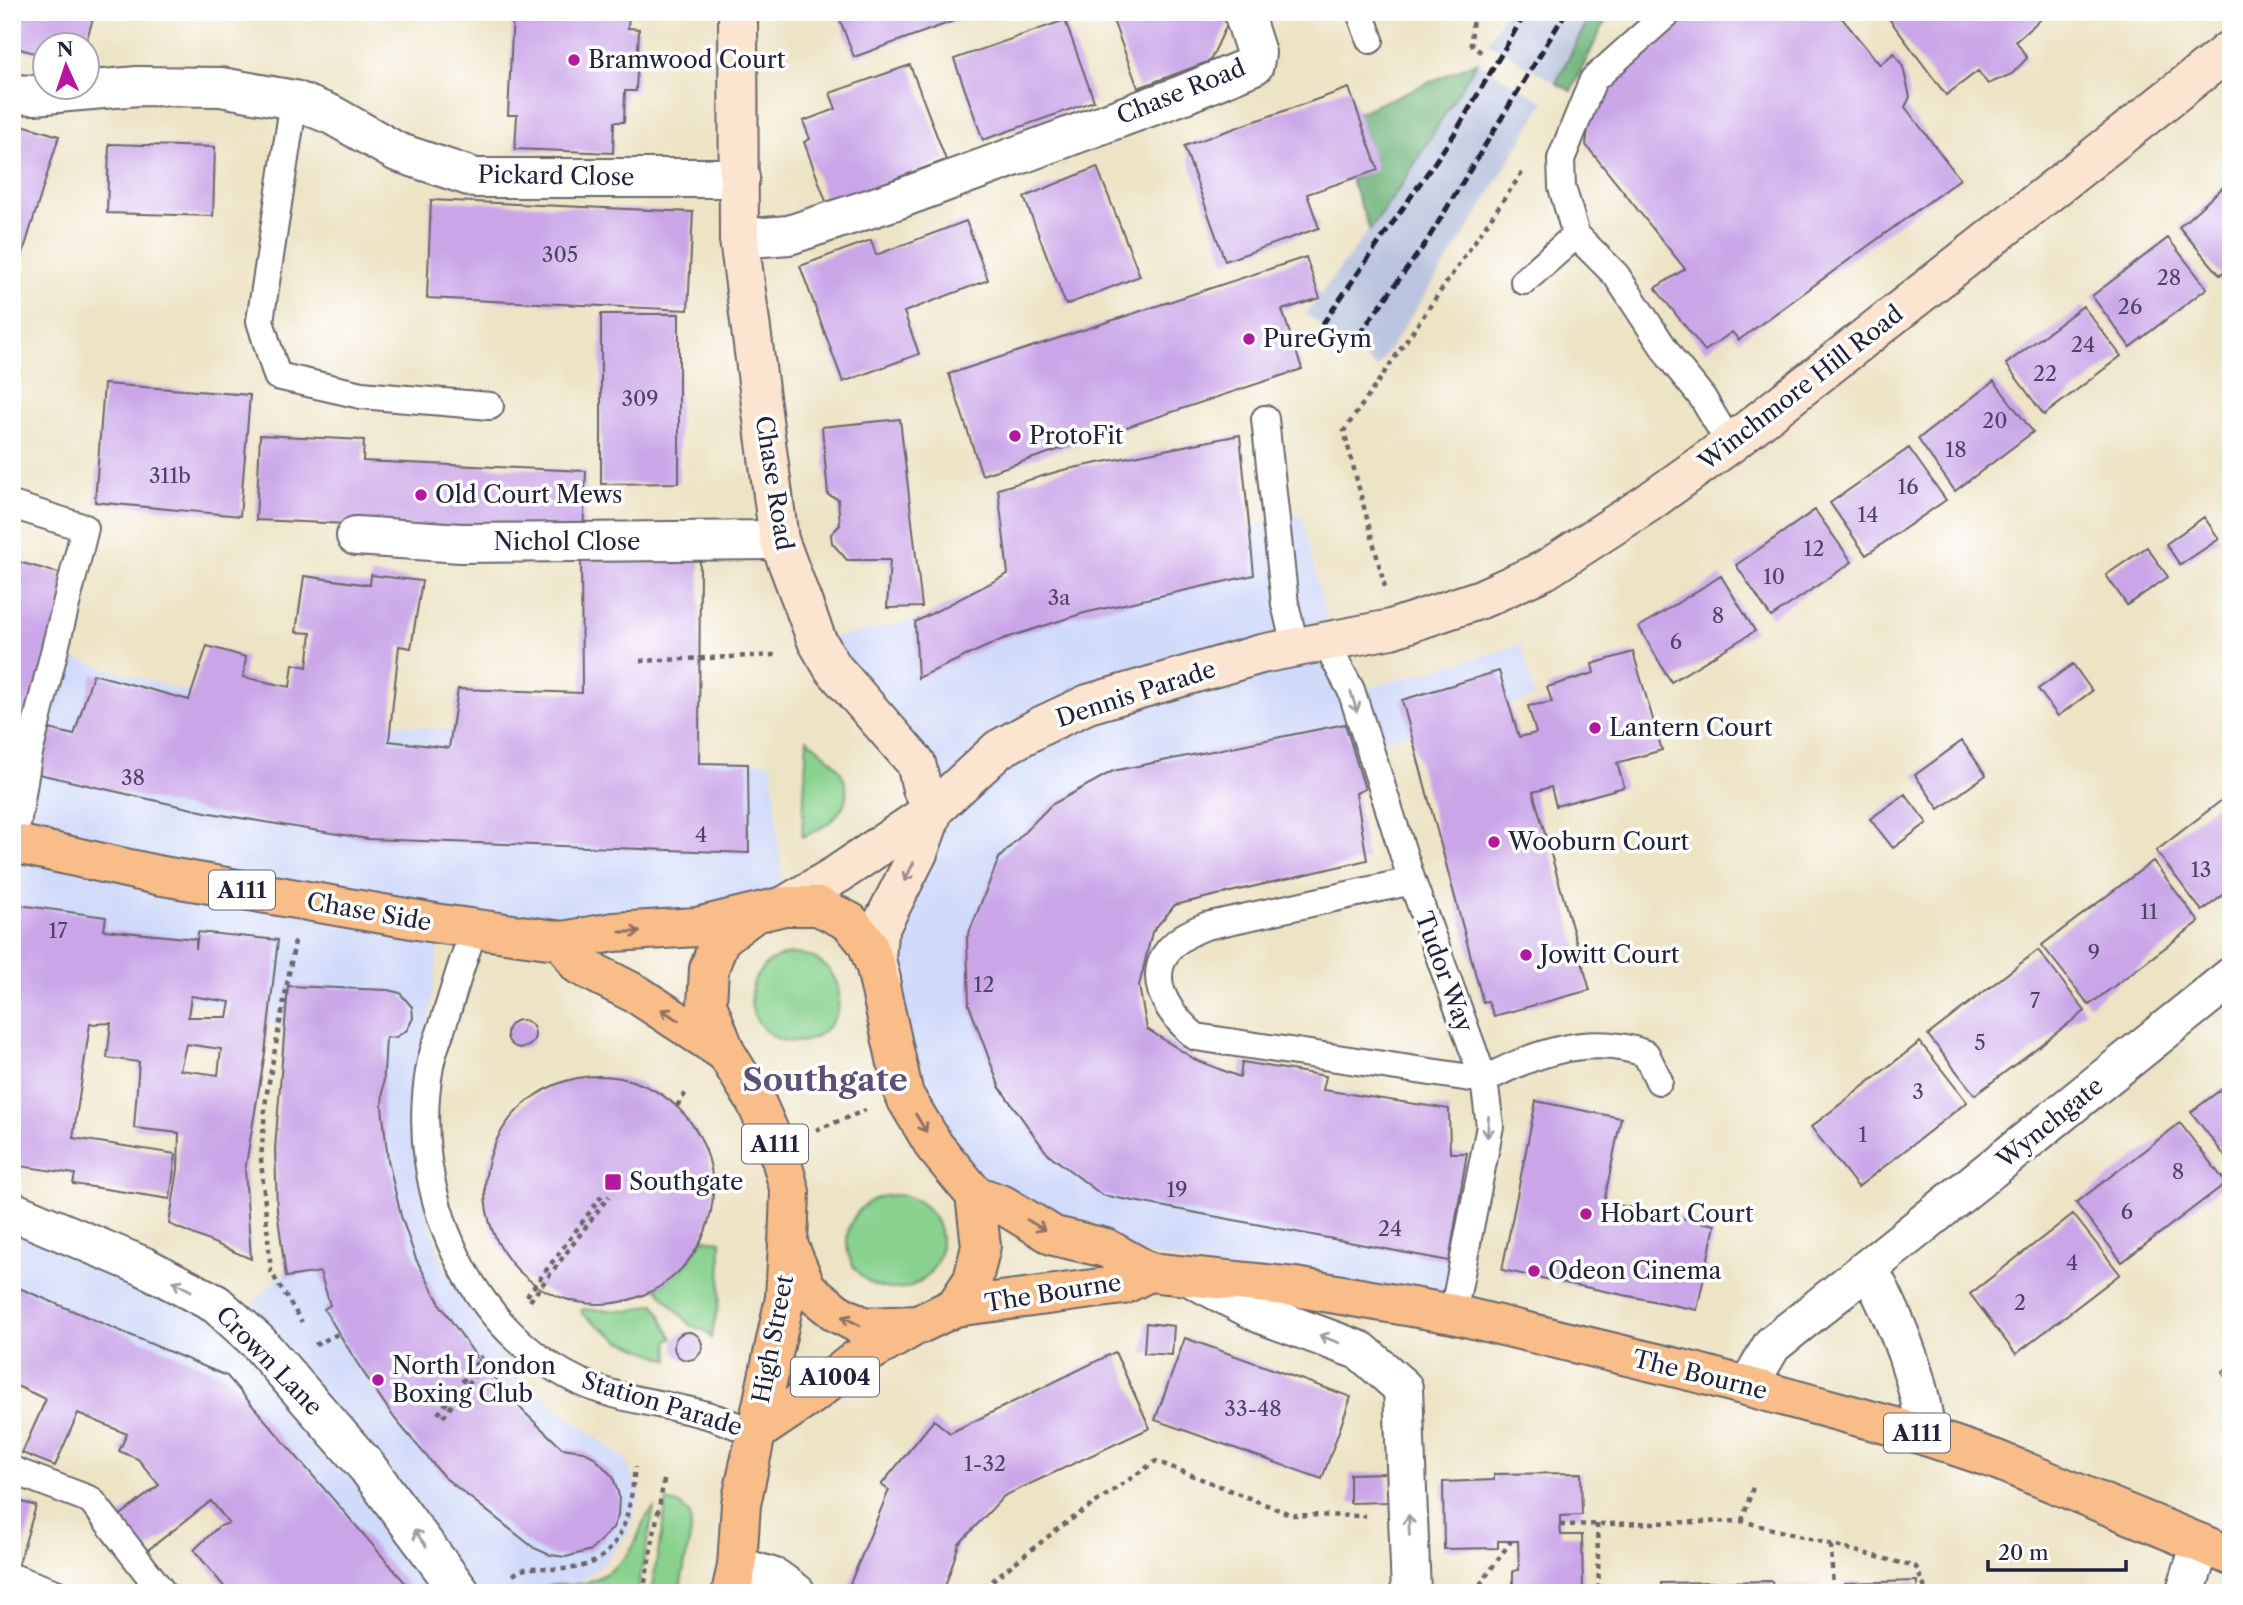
<svg xmlns="http://www.w3.org/2000/svg" width="2243" height="1605" viewBox="0 0 2243 1605" font-family="'Libre Caslon Text',serif">
  <rect width="100%" height="100%" fill="#fff"/>
  <filter id="ink" filterUnits="userSpaceOnUse"><feTurbulence type="fractalNoise" baseFrequency=".0143" numOctaves="2"/><feDisplacementMap in="SourceGraphic" scale="14" xChannelSelector="R" yChannelSelector="G"/><feConvolveMatrix kernelMatrix="1 2 1 2 8 2 1 2 1" color-interpolation-filters="sRGB"/></filter>
  <filter id="wash" filterUnits="userSpaceOnUse"><feTurbulence type="fractalNoise" baseFrequency=".00686" numOctaves="4" result="noise"/><feDisplacementMap in="SourceGraphic" scale="28" xChannelSelector="R" yChannelSelector="G"/><feGaussianBlur stdDeviation="1.57" result="paint"/><feColorMatrix in="noise" values="0 0 0 0 0 0 0 0 0 0 0 0 0 0 0 0 0 1.4 0 .05"/><feComposite in="paint" operator="in"/></filter>
  <g filter="url(#wash)">
    <rect width="100%" height="100%" fill="#ede3c5"/>
    <path fill="#d0daf9" d="M1301 513 1345 695 1521 645 1535 698 1134 810 1077 1048 1221 1118 1469 1168 1443 1312 1054 1236 935 1147 877 951 934 809 817 641 956 612Z
      M12 640 214 700 593 750 772 763 784 906 697 927 441 925 428 1032 407 1106 422 1195 443 1266 482 1330 518 1374 563 1413 625 1459 640 1494 627 1535 602 1565 566 1593H315L179 1433 12 1360V1213L235 1322 305 1251V1034L12 945Z"/>
    <path fill="#bac4de" d="M1505 12H1592L1556 83 1488 43Z
      M1477 62 1544 102 1472 223 1377 368 1306 314 1399 189Z"/>
    <path fill="#88d28e" stroke="#557a64" stroke-width="2" d="M807 739C817 748 829 756 837 766 862 801 833 825 802 837Z
      M751 998a44 44 0 1 1 88 0a44 44 0 1 1-88 0Z
      M847 1242a47 47 0 1 1 94 0a47 47 0 1 1-94 0Z
      M703 1239 721 1241 720 1298 711 1338 706 1331 691 1326 657 1289 686 1265Z
      M655 1304 673 1339 668 1340 669 1360 621 1341 582 1314V1309L631 1311Z
      M667 1501 680 1505 690 1515 691 1532 679 1593H651Z
      M654 1508 637 1593 544 1591 545 1587C555 1583 562 1586 572 1585 595 1583 618 1569 631 1550 640 1536 642 1518 654 1508Z"/>
    <path fill="#6eb479" stroke="#486b5a" stroke-width="2" d="M1592 12H1610L1571 91 1556 83Z
      M1477 62 1399 189 1370 230 1351 180 1377 169 1357 113Z"/>
    <g id="blocks">
      <path fill="#caa6e8" fill-rule="evenodd" d="M12 12H95L85 45 46 46V56L12 47Z
        M513 12H629L628 28 639 29 636 91H625L624 122H614L613 153 515 149 517 115H508Z
        M837 12H975L976 13 854 57Z
        M1110 12H1233L1210 61 1138 88Z
        M1682 12H1837L1880 65 1894 53 1903 67 1910 97 1905 107 1960 179 1739 340 1732 332 1705 351 1655 288 1685 269 1586 145 1594 83Z
        M1884 12H2049L2016 41 2027 58 2012 74 1988 84 1978 71 1946 95Z
        M1065 20 1094 101 983 140 954 59Z
        M910 65 946 160 827 204 804 142 810 139 803 121 836 109 830 93Z
        M1349 88 1378 170 1307 194 1319 228 1225 261 1184 146Z
        M12 122 59 136 13 285H12Z
        M109 144 215 147 213 216 107 213Z
        M1097 167 1140 276 1066 305 1024 197Z
        M2231 180V265L2220 275 2179 227Z
        M431 200 693 212 688 310 427 298Z
        M966 221 988 280 904 312 919 354 843 382 800 266 871 240 876 255Z
        M2168 238 2207 288 2130 347 2092 296Z
        M1306 257 1320 298 1282 310 1302 369 982 475 949 374Z
        M2083 306 2121 356 2044 415 2006 364Z
        M601 314H679V483L601 484Z
        M1994 381 2033 432 1955 491 1918 439Z
        M104 384 250 395 240 516 95 502Z
        M900 419 922 607 887 608 890 560H847L832 543 831 534 840 525 838 499 828 495 822 427Z
        M260 435 364 440 363 461 586 471 583 534 256 520Z
        M1240 435 1254 575 1084 613 1003 639 918 678 915 622 1008 574 998 489 1063 470Z
        M1909 448 1946 500 1866 555 1830 503Z
        M1815 510 1852 562 1771 617 1736 565Z
        M2204 517 2219 539 2180 565 2166 544Z
        M2147 547 2168 577 2127 605 2106 575Z
        M581 551H700L699 763 748 764 749 853 368 839 210 813 12 768V560L69 576 29 724 74 735 93 674 189 700 207 646 246 657 243 677 290 687 293 664 307 667 311 633 296 632 304 576 370 585 371 575 422 581 411 648 399 646 389 741 449 748 458 689 582 693Z
        M1721 576 1755 631 1671 682 1639 627Z
        M1633 652 1662 750 1617 763 1624 787 1556 806 1551 787 1533 792 1590 990 1494 1016 1488 1001 1483 1002 1402 700 1499 671 1519 737 1536 733 1528 706 1552 702 1547 687 1594 673 1592 664Z
        M2073 664 2092 691 2058 716 2038 689Z
        M1345 724 1365 789 1356 793 1367 860 1175 905 1152 932 1139 986 1147 1029 1196 1060 1240 1077 1242 1062 1326 1076 1323 1090 1449 1109 1450 1153H1467L1449 1261 1102 1195 1047 1153 1000 1088 969 1005 967 938 999 858 1051 805 1113 771Z
        M1962 741 1986 775 1939 809 1915 775Z
        M2231 793V889L2202 911 2156 851Z
        M1905 794 1927 823 1893 848 1870 819Z
        M2153 861 2199 922 2089 1005 2042 945Z
        M12 904 106 917 104 930 196 939V949L198 932 278 940 265 1053 245 1170 251 1259 169 1224 178 1170 179 1133 134 1128 139 1062 107 1058 111 1023 90 1024 73 1138 176 1154 170 1199 73 1184 75 1174 12 1165ZM191 996 230 1002 227 1017H188ZM186 1044 221 1049 218 1075 180 1070Z
        M2038 950 2085 1011 1975 1095 1928 1035Z
        M288 986 388 990 400 993 412 1007 413 1018 407 1030 396 1037 386 1038 382 1107 388 1160 401 1216 416 1259 441 1306 478 1359 524 1412 562 1448 583 1451 594 1457 613 1477 619 1496 618 1516 613 1528 591 1550 566 1557 550 1555 534 1548 444 1477 395 1419 359 1366 324 1309 330 1305 320 1272 286 1277 277 1210 275 1149Z
        M507 1034a14 14 0 1 1 28 0a14 14 0 1 1-28 0Z
        M1920 1042 1967 1102 1858 1187 1811 1127Z
        M485 1190a114 114 0 1 1 228 0a114 114 0 1 1-228 0Z
        M2231 1082V1164L2191 1112Z
        M1536 1101 1621 1118 1604 1202 1715 1225 1697 1310 1502 1270Z
        M2180 1123 2226 1183 2122 1262 2076 1203Z
        M2073 1214 2120 1274 2016 1354 1970 1294Z
        M12 1285 227 1376 414 1593H220L226 1589 194 1550 218 1527 229 1523 211 1501 144 1553 117 1518 159 1485 138 1459 119 1451 127 1434 78 1413 55 1466 22 1453 46 1399 12 1384Z
        M1146 1323 1174 1326 1172 1355 1144 1353Z
        M674 1346a14 14 0 1 1 28 0a14 14 0 1 1-28 0Z
        M1185 1338 1351 1397 1322 1479 1155 1420Z
        M1115 1352 1150 1428 1004 1496 959 1544 943 1593H863L849 1586 889 1490 881 1485 934 1420 950 1433Z
        M2231 1366V1384L2222 1373Z
        M1387 1473 1388 1502 1350 1503V1474Z
        M1581 1473 1582 1515 1560 1516V1525L1561 1535H1582L1583 1593H1513V1571L1519 1570 1518 1541H1498V1548L1444 1549 1443 1482 1494 1480V1474Z
        M12 1499 36 1506 18 1566 12 1565Z
        M1772 1581 1773 1587 1823 1586V1593H1624L1661 1590V1583Z
        M1917 1581V1593H1844V1583Z"/>
    </g>
  </g>
  <g filter="url(#ink)">
    <use href="#blocks" fill-opacity="0" stroke="#69666b" stroke-width="2"/>
    <g fill="none" stroke-linecap="round" stroke-linejoin="round">
      <defs>
        <path id="lane" d="M1360 12 1370 40
          M294 100 260 321 277 376 361 395 490 406
          M1576 235 1562 187 1561 159 1593 80 1669 12
          M1524 281 1576 235 1616 275 1672 360 1702 397 1730 444
          M1265 419 1285 604 1295 646
          M12 505 85 528 28 757 14 843
          M1324 640 1351 690 1412 881 1484 1080 1490 1126 1453 1314
          M1412 881 1206 926C1141 950 1149 998 1196 1037L1484 1080C1533 1053 1592 1033 1646 1054L1659 1081
          M474 930C463 958 455 987 446 1015 441 1032 433 1049 430 1066 407 1189 467 1334 587 1385 626 1401 670 1404 710 1416 725 1421 740 1427 755 1433
          M12 1470 91 1500 163 1593
          M12 1577 56 1593"/>
        <path id="street" d="M12 94 34 95 138 86 221 87 294 100 332 115 397 152 475 178H740
          M739 239 789 235 899 199 1182 95 1254 65 1256 53 1243 12
          M356 536 461 543 779 540
          M12 1211 143 1266 216 1304 258 1342 367 1467 461 1593
          M1869 1269C1897 1321 1920 1378 1926 1436
          M1194 1279 1261 1314 1361 1351 1403 1388 1411 1593
          M1748 1386 1772 1345 2231 977
          M737 1566 775 1578 796 1593
          M2185 1593 2201 1544"/>
        <path id="secondary" d="M738 12 739 239 779 540 817 641 833 668 916 763 922 789 934 809
          M784 906 838 874 934 809 999 749 1043 725 1088 704 1261 654 1391 629 1481 599 1545 570 1648 503 1730 444 2231 49
          M881 979 876 959 878 932 918 853 934 809"/>
        <path id="primary" d="M12 843 157 875 441 924 563 941 614 932 697 927 784 906H818L850 922 867 943 876 968 904 1095 935 1147 975 1195 981 1246 973 1280 955 1307 918 1325 864 1327 837 1313 807 1289 788 1244
          M563 941 579 965 638 995 726 1053
          M975 1195 1003 1205 1054 1236 1106 1248 1149 1272 1295 1287 1453 1314 1698 1373 1914 1432 1997 1460 2231 1556
          M955 1307 1123 1285 1149 1272
          M755 1433 813 1394 854 1361 910 1329
          M731 1593 737 1566 741 1504 785 1298 788 1244 790 1192 781 1159 756 1102 726 1053 707 1004 709 969 720 939 752 915"/>
      </defs>
      <use href="#lane" stroke="#69666b" stroke-width="30"/>
      <use href="#street" stroke="#69666b" stroke-width="42"/>
      <use href="#secondary" stroke="#69666b" stroke-width="42"/>
      <use href="#primary" stroke="#69666b" stroke-width="42"/>
      <path stroke="#69666b" stroke-width="4.5" stroke-dasharray="5 5" stroke-linecap="butt" d="M1473 12 1471 44 1482 53
        M1385 587 1344 431 1524 170
        M640 661 775 655
        M295 941 266 1098 261 1159 271 1272 302 1322
        M677 1106 687 1091
        M816 1130 866 1110
        M527 1296 604 1193
        M530 1301 609 1196
        M315 1345 340 1333
        M438 1414 482 1356
        M443 1417 487 1359
        M1742 1521 1754 1484
        M1597 1524 1599 1591
        M1560 1525 1742 1521 1916 1567 1927 1593
        M1831 1545 1833 1593
        M513 1575C528 1564 542 1569 560 1569 622 1569 630 1515 635 1467
        M643 1593 665 1475
        M976 1593 1063 1525 1156 1461 1292 1515 1366 1516
        M1474 1593 1511 1541"/>
      <use href="#lane" stroke="#fff" stroke-width="26"/>
      <use href="#street" stroke="#fff" stroke-width="38"/>
      <use href="#secondary" stroke="#fce5d0" stroke-width="38"/>
      <use href="#primary" stroke="#f8bd89" stroke-width="38"/>
      <path stroke="#22223b" stroke-width="5" stroke-dasharray="10 5" stroke-linecap="butt" d="M1322 325 1455 133 1526 12
        M1350 347 1425 244 1566 12"/>
    </g>
    <defs><path id="oneway-shaft" d="M-6 0H5M1.5-3L5.5 0L1.5 3" fill="none" stroke-width="1.6" stroke-linecap="round" stroke-linejoin="round" transform="scale(1.75)"/></defs>
    <g stroke="#9c9ca7">
      <use href="#oneway-shaft" transform="translate(1354 702) rotate(73)"/>
      <use href="#oneway-shaft" transform="translate(1488 1127) rotate(93)"/>
      <use href="#oneway-shaft" transform="translate(182 1286) rotate(-152)"/>
      <use href="#oneway-shaft" transform="translate(1329 1339) rotate(-159)"/>
      <use href="#oneway-shaft" transform="translate(1409 1525) rotate(-92)"/>
      <use href="#oneway-shaft" transform="translate(420 1538) rotate(-127)"/>
    </g>
    <use stroke="#9a8d8d" href="#oneway-shaft" transform="translate(909 872) rotate(116)"/>
    <g stroke="#8d7062">
      <use href="#oneway-shaft" transform="translate(630 932)"/>
      <use href="#oneway-shaft" transform="translate(670 1015) rotate(-147)"/>
      <use href="#oneway-shaft" transform="translate(921 1123) rotate(59)"/>
      <use href="#oneway-shaft" transform="translate(1036 1225) rotate(31)"/>
      <use href="#oneway-shaft" transform="translate(851 1321) rotate(-153)"/>
    </g>
  </g>
  <g fill="#b5179e" stroke="#fff" stroke-width="2.5">
    <circle cx="574" cy="60" r="7"/>
    <circle cx="1249" cy="339" r="7"/>
    <circle cx="1015" cy="436" r="7"/>
    <circle cx="421" cy="495" r="7"/>
    <circle cx="1595" cy="728" r="7"/>
    <circle cx="1494" cy="842" r="7"/>
    <circle cx="1526" cy="955" r="7"/>
    <rect x="604" y="1173" width="18" height="18" rx="3.5"/>
    <circle cx="1586" cy="1214" r="7"/>
    <circle cx="1534" cy="1271" r="7"/>
    <circle cx="378" cy="1380" r="7"/>
  </g>
  <g text-anchor="middle" stroke-width="7" stroke-linejoin="round" paint-order="stroke">
    <g font-size="21" fill="#4c4366">
      <text x="560" y="262">305</text>
      <text x="2169" y="285">28</text>
      <text x="2130" y="314">26</text>
      <text x="2083" y="352">24</text>
      <text x="2045" y="381">22</text>
      <text x="640" y="406">309</text>
      <text x="1995" y="428">20</text>
      <text x="1956" y="457">18</text>
      <text x="170" y="483">311b</text>
      <text x="1908" y="494">16</text>
      <text x="1868" y="522">14</text>
      <text x="1814" y="556">12</text>
      <text x="1774" y="584">10</text>
      <text x="1059" y="605">3a</text>
      <text x="1718" y="623">8</text>
      <text x="1676" y="649">6</text>
      <text x="133" y="785">38</text>
      <text x="701" y="842">4</text>
      <text x="2201" y="877">13</text>
      <text x="2149" y="919">11</text>
      <text x="58" y="938">17</text>
      <text x="2094" y="960">9</text>
      <text x="984" y="992">12</text>
      <text x="2035" y="1008">7</text>
      <text x="1980" y="1050">5</text>
      <text x="1918" y="1099">3</text>
      <text x="1863" y="1142">1</text>
      <text x="2178" y="1179">8</text>
      <text x="1177" y="1197">19</text>
      <text x="2127" y="1219">6</text>
      <text x="1390" y="1236">24</text>
      <text x="2072" y="1270">4</text>
      <text x="2020" y="1310">2</text>
      <text x="1253" y="1416">33-48</text>
      <text x="985" y="1471">1-32</text>
    </g>
    <g fill="#fff" stroke="#646476" stroke-width="2">
      <rect x="209" y="870.5" width="66" height="39" rx="5"/>
      <rect x="742" y="1124.5" width="66" height="39" rx="5"/>
      <rect x="791" y="1357.5" width="88" height="39" rx="5"/>
      <rect x="1884" y="1413.5" width="66" height="39" rx="5"/>
    </g>
    <g font-size="23" font-weight="bold" fill="#22223b">
      <text x="242" y="898">A111</text>
      <text x="775" y="1152">A111</text>
      <text x="835" y="1385">A1004</text>
      <text x="1917" y="1441">A111</text>
    </g>
    <g font-size="24" fill="#22223b" stroke="#fff" text-anchor="start">
      <text x="588" y="68">Bramwood Court</text>
      <text x="1263" y="347">PureGym</text>
      <text x="1029" y="444">ProtoFit</text>
      <text x="435" y="503">Old Court Mews</text>
      <text x="1609" y="736">Lantern Court</text>
      <text x="1508" y="850">Wooburn Court</text>
      <text x="1540" y="963">Jowitt Court</text>
      <text x="629" y="1190">Southgate</text>
      <text x="1600" y="1222">Hobart Court</text>
      <text x="1548" y="1279">Odeon Cinema</text>
      <text x="392" y="1374">North London<tspan x="392" dy="28">Boxing Club</tspan></text>
    </g>
    <g font-size="24" fill="#22223b" stroke="#fff">
      <text transform="translate(1181 92) rotate(-22)" y="8">Chase Road</text>
      <text transform="translate(556 176) rotate(1)" y="8">Pickard Close</text>
      <text transform="translate(1801 388) rotate(-38)" y="8">Winchmore Hill Road</text>
      <text transform="translate(774 483) rotate(81)" y="8">Chase Road</text>
      <text x="567" y="550">Nichol Close</text>
      <text transform="translate(1136 694) rotate(-18)" y="8">Dennis Parade</text>
      <text transform="translate(369 912) rotate(10)" y="8">Chase Side</text>
      <text transform="translate(1444 972) rotate(70)" y="8">Tudor Way</text>
      <text transform="translate(2050 1123) rotate(-39)" y="8">Wynchgate</text>
      <text transform="translate(1053 1293) rotate(-9)" y="8">The Bourne</text>
      <text transform="translate(773 1339) rotate(-79)" y="8">High Street</text>
      <text transform="translate(269 1361) rotate(46)" y="8">Crown Lane</text>
      <text transform="translate(1700 1375) rotate(14)" y="8">The Bourne</text>
      <text transform="translate(662 1404) rotate(17)" y="8">Station Parade</text>
    </g>
    <g font-size="32" font-weight="bold" fill="#5d5078" stroke="#fff">
      <text x="825" y="1091">Southgate</text>
    </g>
  </g>
  <rect width="2243" height="1605" fill="none" stroke="#fff" stroke-width="42"/>
  <g transform="translate(66 66) rotate(357)"><circle r="33" fill="#ffffff" stroke="#a7a7b1" stroke-width="2"/>
  <path d="M0-5L12 26L0 18L-12 26Z" fill="#b5179e"/>
  <text y="-10" font-size="19" font-weight="bold" text-anchor="middle" fill="#22223b">N</text>
  </g>
  <path d="M1988 1560v10h138v-10" fill="none" stroke="#22223b" stroke-width="3.5"/>
  <text x="1998" y="1560" font-size="21" fill="#22223b" stroke="#ffffff" stroke-width="5" paint-order="stroke">20 m</text>
</svg>
